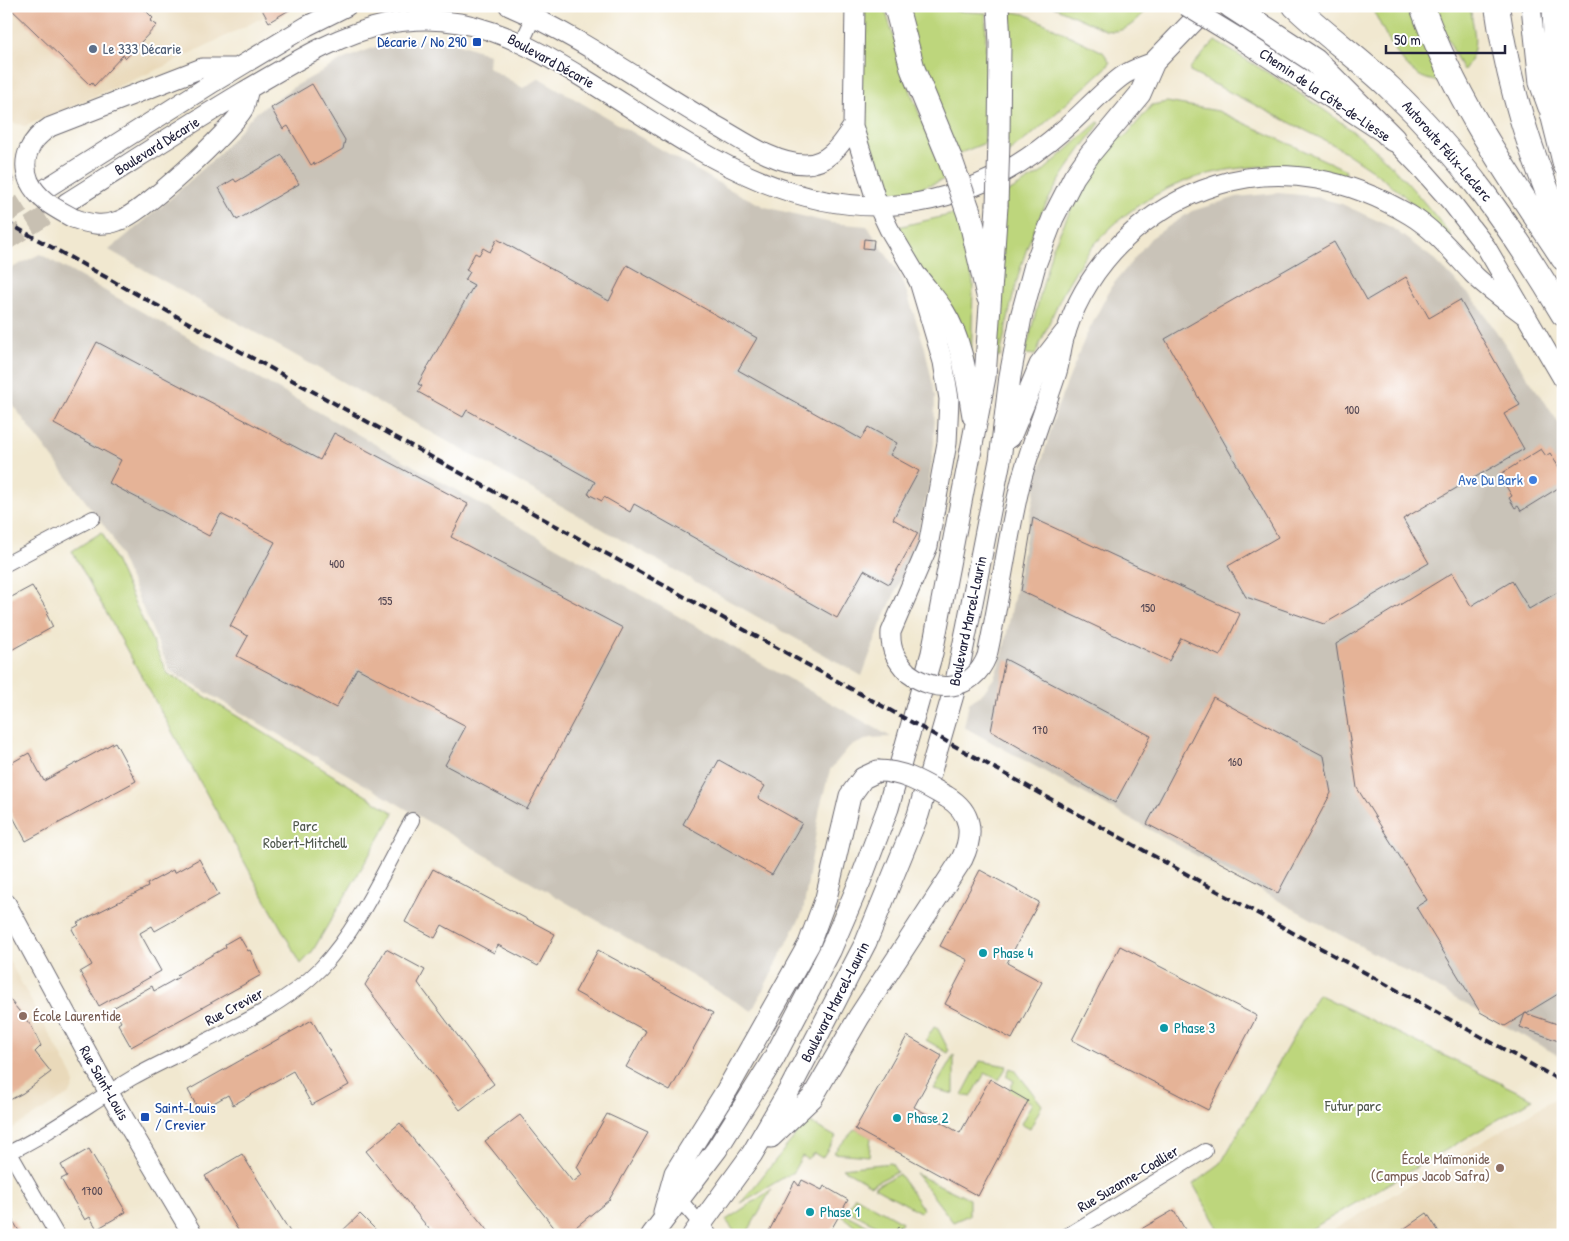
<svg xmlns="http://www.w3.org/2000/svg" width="1569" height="1241" viewBox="0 0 1569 1241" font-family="'Patrick Hand',sans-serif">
  <rect width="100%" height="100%" fill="#fff"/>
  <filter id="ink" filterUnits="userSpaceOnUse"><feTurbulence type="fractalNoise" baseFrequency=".02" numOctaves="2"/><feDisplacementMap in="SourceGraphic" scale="10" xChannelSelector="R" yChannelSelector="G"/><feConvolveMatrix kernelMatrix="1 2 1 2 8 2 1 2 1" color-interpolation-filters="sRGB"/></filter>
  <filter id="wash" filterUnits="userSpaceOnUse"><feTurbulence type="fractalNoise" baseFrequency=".0096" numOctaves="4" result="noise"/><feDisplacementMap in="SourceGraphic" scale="20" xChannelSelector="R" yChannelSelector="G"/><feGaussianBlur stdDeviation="1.12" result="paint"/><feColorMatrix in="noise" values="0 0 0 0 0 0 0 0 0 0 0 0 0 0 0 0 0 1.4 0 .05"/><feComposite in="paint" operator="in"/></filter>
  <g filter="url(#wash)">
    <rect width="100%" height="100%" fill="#f1e8d0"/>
    <path fill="#e9d9ba" d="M6 6H286L161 68 25 126 6 121Z
      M6 955 73 1077 74 1083 73 1088 68 1095 6 1132Z
      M1556 1098 1563 1102V1235H1325Z"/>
    <path fill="#c9c3b8" d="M421 40 450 41 489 54 488 67 523 88 539 78 729 189 765 207 831 223 867 226 902 278 925 348 935 396 934 443 928 490 914 551 881 624 862 676 109 250 169 200 219 154 254 114 292 88 344 59 386 43Z
      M1278 193 1312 196 1342 204 1391 227 1435 260 1476 302 1563 429V1058L964 727 969 703 983 693 994 678 1003 653 1038 475 1057 408 1085 338 1111 287 1151 238 1192 211 1237 197Z
      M40 254 891 737 870 738 849 747 830 770 820 807 803 912 752 1011 170 671 111 535 6 396V271Z"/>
    <path fill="#bdd67c" stroke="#707c5c" d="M860 6H884L912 95 945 179C928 186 900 196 882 190L862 125Z
      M901 6H944L956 11 986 13 985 143 953 156Z
      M1052 6H1151C1136 20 1127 35 1105 30Z
      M1371 6H1410L1440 81C1404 82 1386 34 1371 6Z
      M1432 6H1470C1474 33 1481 49 1463 71Z
      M1007 11 1025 14 1103 52 1110 62 1108 66 1034 133 1006 154Z
      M1215 41C1266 71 1318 103 1364 140 1397 168 1424 202 1451 235L1448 238 1402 194 1372 170 1336 146 1190 72V68Z
      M1167 102 1218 111 1346 170 1345 176C1252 153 1160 170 1094 245 1067 277 1052 317 1035 355L1025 354 1052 249 1085 180 1119 135 1124 138 1152 105Z
      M1098 122 1100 123C1083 147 1064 171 1050 197 1022 246 1011 302 1000 357L994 356 1005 194 1041 173Z
      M958 213 973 282 971 371 898 227Z
      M102 532 167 673 394 813 312 952 301 964 72 551Z
      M1318 994 1533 1099 1301 1235H1222L1193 1184 1221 1163Z
      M934 1027 938 1029 949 1051 948 1053 926 1040Z
      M954 1055V1094L934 1089Z
      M980 1061 1007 1066 999 1080 985 1073 971 1097 962 1095Z
      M1010 1068 1015 1070 1042 1105 1030 1129 1021 1124 1032 1103 1009 1091 1014 1081 1006 1076Z
      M807 1121 836 1137 822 1158 814 1153 807 1159 802 1156 793 1172 741 1203Z
      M855 1129 871 1137 869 1156 833 1153Z
      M891 1163 897 1172 871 1185 842 1168Z
      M899 1174 923 1209 920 1212 874 1187Z
      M916 1174 969 1199V1215L953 1222Z
      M771 1190 746 1235H737L726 1220Z
      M855 1196 902 1222 895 1235 847 1210Z
      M843 1213 885 1235H865L842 1216Z"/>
    <g id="blocks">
      <path fill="#e5b397" d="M8 6H141L153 18 150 21 157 25 126 58 123 55 94 86 92 83 90 85Z
        M260 6H296L269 22Z
        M312 84 345 140 343 149 315 165 314 163 311 165 288 126 283 129 271 108Z
        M282 155 299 184 237 220 219 188 234 179 236 182Z
        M6 173 11 174 14 181 12 187 6 191Z
        M497 239 609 301 627 265 757 338 738 370 861 439 868 427 897 443 890 455 919 471 893 519 918 533 889 584 864 570 837 618 634 504 630 512 604 497 602 501 588 494 595 482 467 410 463 417 418 392 422 386 418 384 474 285 465 280 470 272 466 270 475 253 479 255 483 248 490 252Z
        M864 239 874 240 873 249 863 248Z
        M1334 242 1367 300 1406 277 1429 318 1460 300 1520 405 1504 414 1524 449 1403 519 1429 563 1324 624 1246 597 1228 566 1278 537 1165 339Z
        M97 342 320 460 334 433 468 504 451 537 623 628 527 809 445 765 466 726 357 668 336 708 237 656 248 636 230 626 275 542 221 514 209 536 109 483 121 460 54 424Z
        M1541 449 1546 456 1550 453 1563 474V485L1521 511 1518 506 1515 508 1509 498 1512 496 1499 475Z
        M1033 518 1240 614 1220 656 1181 638 1169 661 1021 591Z
        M1452 573 1471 606 1512 581 1529 609 1563 589V991L1505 1026 1480 1012 1416 907 1427 900 1357 788 1336 644Z
        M32 586 49 613 47 615 53 627 6 653V600Z
        M1005 659 1151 736 1115 803 991 731Z
        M1213 697 1324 756 1331 793 1278 893 1147 824Z
        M115 742 136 781 26 841 6 804V766L29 753 44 781Z
        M719 760 765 786 758 798 802 823 772 875 683 824Z
        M199 859 219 895 155 931 152 926 140 933 161 971 99 1006 80 972 92 965 72 929 79 925 77 923 148 887 147 884 173 870 174 873Z
        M433 869 555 934 538 966 498 945 494 953 442 925 435 938 405 922Z
        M980 870 1039 902 1007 963 1042 982 1012 1039 945 1004 968 960 940 946Z
        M239 936 248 951 250 950 261 975 131 1047 118 1024 121 1022 113 1008 152 986 154 991 179 977 177 975 226 947 225 944Z
        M1120 946 1257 1016 1208 1110 1072 1040Z
        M386 949 425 970 418 983 494 1084 460 1110 365 985Z
        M598 950 713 1013 670 1091 626 1067 646 1031 575 992Z
        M6 995 32 1027 41 1046 35 1052 51 1072 23 1093 6 1102Z
        M1525 1013 1563 1026 1561 1042 1520 1027Z
        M312 1020 349 1085 312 1105 293 1071 233 1105 228 1095 199 1111 188 1090Z
        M907 1036 942 1056 914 1107 960 1133 990 1079 1028 1101 978 1196 855 1129Z
        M607 1114 648 1133 609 1200 566 1235H560L485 1141 520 1115 573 1182 582 1175 577 1167Z
        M400 1123 491 1235H434L366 1151Z
        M89 1149 126 1212 97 1229 90 1217 85 1220 61 1179 67 1176 61 1165Z
        M242 1154 292 1235H241L205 1176Z
        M802 1180 822 1190 824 1186 848 1200 828 1235H767L795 1181 799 1186Z
        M1174 1210 1188 1235H1137L1136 1232Z
        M1427 1213 1441 1235H1395Z
        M360 1214 381 1235H338Z
        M12 1219 19 1231 22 1235H6V1223Z
        M899 1227 911 1235H894Z"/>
    </g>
  </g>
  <g filter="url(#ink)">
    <use href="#blocks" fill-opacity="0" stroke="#6a676f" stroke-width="1"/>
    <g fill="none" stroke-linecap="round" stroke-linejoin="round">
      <path stroke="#c8c0b2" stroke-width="19" stroke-dasharray="19 9" stroke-linecap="butt" d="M6 214 45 189
        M6 241 66 203"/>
      <defs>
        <path id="street" d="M522 42 539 6
          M6 564 93 518
          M10 1153 57 1235
          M6 1154C51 1133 90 1103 132 1078 192 1044 273 1017 321 968 359 928 385 868 412 820
          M679 1199 710 1235
          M1068 1235 1205 1151"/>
        <path id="secondary" d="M509 6C584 38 651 89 722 129 746 143 776 164 805 164 829 164 841 144 853 126
          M855 6 853 126 878 206 889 229 918 278 943 362 949 399 947 443 928 546 891 632C890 650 896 660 908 673
          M1531 6 1539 83 1548 108
          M1552 6 1554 68 1550 114 1563 166
          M1237 37 1393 139 1421 168 1452 203 1486 247 1563 379
          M29 181C20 158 31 139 50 127L202 68H236
          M45 189 214 82 307 26 347 6
          M66 203C125 166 183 128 243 92 288 66 335 35 387 24 465 8 525 42 588 81 691 145 793 225 920 202 974 192 1021 167 1062 131 1082 114 1100 93 1121 77 1130 70 1143 66 1154 62
          M73 218C89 224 102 227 118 221 143 213 231 131 244 108 246 103 247 95 249 89
          M987 656C1000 598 1007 538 1021 481 1031 444 1045 409 1057 372 1061 359 1061 345 1066 332 1089 262 1146 207 1217 185 1284 164 1351 180 1410 215 1435 230 1453 253 1473 274 1489 290 1509 303 1527 317
          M6 903 109 1093 193 1235"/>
        <path id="primary" d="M998 6 1000 43 999 140
          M918 278C927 290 937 300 944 312 963 342 967 382 973 416
          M1010 437 1040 365 1065 333
          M771 1137 812 1098 859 1017 962 859C974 834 972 812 947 797
          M664 1212 675 1173 727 1090 809 944 826 898 850 796 863 778 878 771
          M652 1235 717 1149 774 1058 830 951 861 879 888 808 932 653 985 377 997 206
          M693 1235 752 1154 791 1087 866 942 918 815 954 691 967 628 1000 460 1010 376 1021 317 1035 265 1053 218 1074 177 1090 154 1140 94 1154 62 1208 6"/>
        <path id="highway" d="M896 6 913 70 950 159
          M1231 6 1315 61 1393 139
          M1295 6C1325 35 1360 59 1390 88 1460 154 1514 231 1563 314
          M1422 6C1454 98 1510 178 1563 258
          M1497 6C1508 84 1530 156 1563 227
          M970 216 989 297"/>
      </defs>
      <use href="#street" stroke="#6a676f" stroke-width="16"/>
      <use href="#secondary" stroke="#6a676f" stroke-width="21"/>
      <use href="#primary" stroke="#6a676f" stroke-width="23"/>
      <use href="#highway" stroke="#6a676f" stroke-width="26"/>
      <use href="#street" stroke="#fff" stroke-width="14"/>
      <use href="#secondary" stroke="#fff" stroke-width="19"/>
      <use href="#primary" stroke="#fff" stroke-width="21"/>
      <use href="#highway" stroke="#fff" stroke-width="24"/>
      <path stroke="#22223b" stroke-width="4" stroke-dasharray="8 4" stroke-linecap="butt" d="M6 222 1563 1082"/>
      <defs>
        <path id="secondary-bridge" d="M1186 6 1237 37
          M29 181C38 200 55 208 73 218
          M908 673C936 694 973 692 987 656"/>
        <path id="primary-bridge" d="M997 206 999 140
          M878 771C905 771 925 785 947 797"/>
        <path id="highway-bridge" d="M950 159 970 216"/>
      </defs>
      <use href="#secondary-bridge" stroke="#6a676f" stroke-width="21" stroke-linecap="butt"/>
      <use href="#primary-bridge" stroke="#6a676f" stroke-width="23" stroke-linecap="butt"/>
      <use href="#highway-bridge" stroke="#6a676f" stroke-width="26" stroke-linecap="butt"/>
      <use href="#secondary-bridge" stroke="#fff" stroke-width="19"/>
      <use href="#primary-bridge" stroke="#fff" stroke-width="21"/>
      <use href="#highway-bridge" stroke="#fff" stroke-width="24"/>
    </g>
  </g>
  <g fill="#1a4fb4" stroke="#fff" stroke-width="2">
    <rect x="472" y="37" width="10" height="10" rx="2.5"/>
    <rect x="140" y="1112" width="10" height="10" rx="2.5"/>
  </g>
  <circle fill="#5c6f8a" stroke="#fff" stroke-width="2" cx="93" cy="49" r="5"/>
  <circle fill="#3f7fe0" stroke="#fff" stroke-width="2" cx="1533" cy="480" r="5"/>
  <g fill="#0f9aa8" stroke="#fff" stroke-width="2">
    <circle cx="983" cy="953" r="5"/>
    <circle cx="1164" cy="1028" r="5"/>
    <circle cx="897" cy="1118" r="5"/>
    <circle cx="810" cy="1212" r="5"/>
  </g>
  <g fill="#8d6e63" stroke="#fff" stroke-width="2">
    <circle cx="23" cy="1016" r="5"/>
    <circle cx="1500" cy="1168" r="5"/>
  </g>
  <g text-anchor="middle" stroke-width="4" stroke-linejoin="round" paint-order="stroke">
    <g font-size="12" fill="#534652">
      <text x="1352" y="414">100</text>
      <text x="337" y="568">400</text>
      <text x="385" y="605">155</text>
      <text x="1148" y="612">150</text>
      <text x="1040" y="734">170</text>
      <text x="1235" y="766">160</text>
      <text x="92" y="1195">1700</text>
    </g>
    <g font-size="15" fill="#164399" stroke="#fff" text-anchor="end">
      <text x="467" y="47">Décarie / No 290</text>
      <text x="155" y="1113" text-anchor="start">Saint-Louis<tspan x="155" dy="17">/ Crevier</tspan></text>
    </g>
    <g font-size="15" fill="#4e5e75" stroke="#fff" text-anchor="start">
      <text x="103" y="54">Le 333 Décarie</text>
    </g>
    <g font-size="15" fill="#22223b" stroke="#fff">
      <text transform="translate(551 61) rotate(29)" y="5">Boulevard Décarie</text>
      <text transform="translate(1325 95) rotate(34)" y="5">Chemin de la Côte-de-Liesse</text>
      <text transform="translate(157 146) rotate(-32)" y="5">Boulevard Décarie</text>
      <text transform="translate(1447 151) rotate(49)" y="5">Autoroute Félix-Leclerc</text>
      <text transform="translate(968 621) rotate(-78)" y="5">Boulevard Marcel-Laurin</text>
      <text transform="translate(835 1002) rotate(-63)" y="5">Boulevard Marcel-Laurin</text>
      <text transform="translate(234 1007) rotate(-28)" y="5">Rue Crevier</text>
      <text transform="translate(104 1083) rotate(60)" y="5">Rue Saint-Louis</text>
      <text transform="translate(1128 1179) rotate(-31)" y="5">Rue Suzanne-Coallier</text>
    </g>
    <g font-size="15" fill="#366cbe" stroke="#fff" text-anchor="end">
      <text x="1523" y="485">Ave Du Bark</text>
    </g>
    <g font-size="15" fill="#50584e" stroke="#fff">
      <text x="305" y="831">Parc<tspan x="305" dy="17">Robert-Mitchell</tspan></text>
      <text x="1353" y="1111">Futur parc</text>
    </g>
    <g font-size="15" fill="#0d838f" stroke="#fff" text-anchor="start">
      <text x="993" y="958">Phase 4</text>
      <text x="1174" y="1033">Phase 3</text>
      <text x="907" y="1123">Phase 2</text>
      <text x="820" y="1217">Phase 1</text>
    </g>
    <g font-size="15" fill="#785e54" stroke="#fff" text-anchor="start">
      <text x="33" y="1021">École Laurentide</text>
      <text x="1490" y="1164" text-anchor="end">École Maïmonide<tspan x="1490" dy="17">(Campus Jacob Safra)</tspan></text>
    </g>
  </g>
  <rect width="1569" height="1241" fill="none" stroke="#fff" stroke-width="25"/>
  <path d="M1386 45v8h119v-8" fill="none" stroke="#22223b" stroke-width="2.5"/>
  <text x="1394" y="45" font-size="15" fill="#22223b" stroke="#ffffff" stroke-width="4" paint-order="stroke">50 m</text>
</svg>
